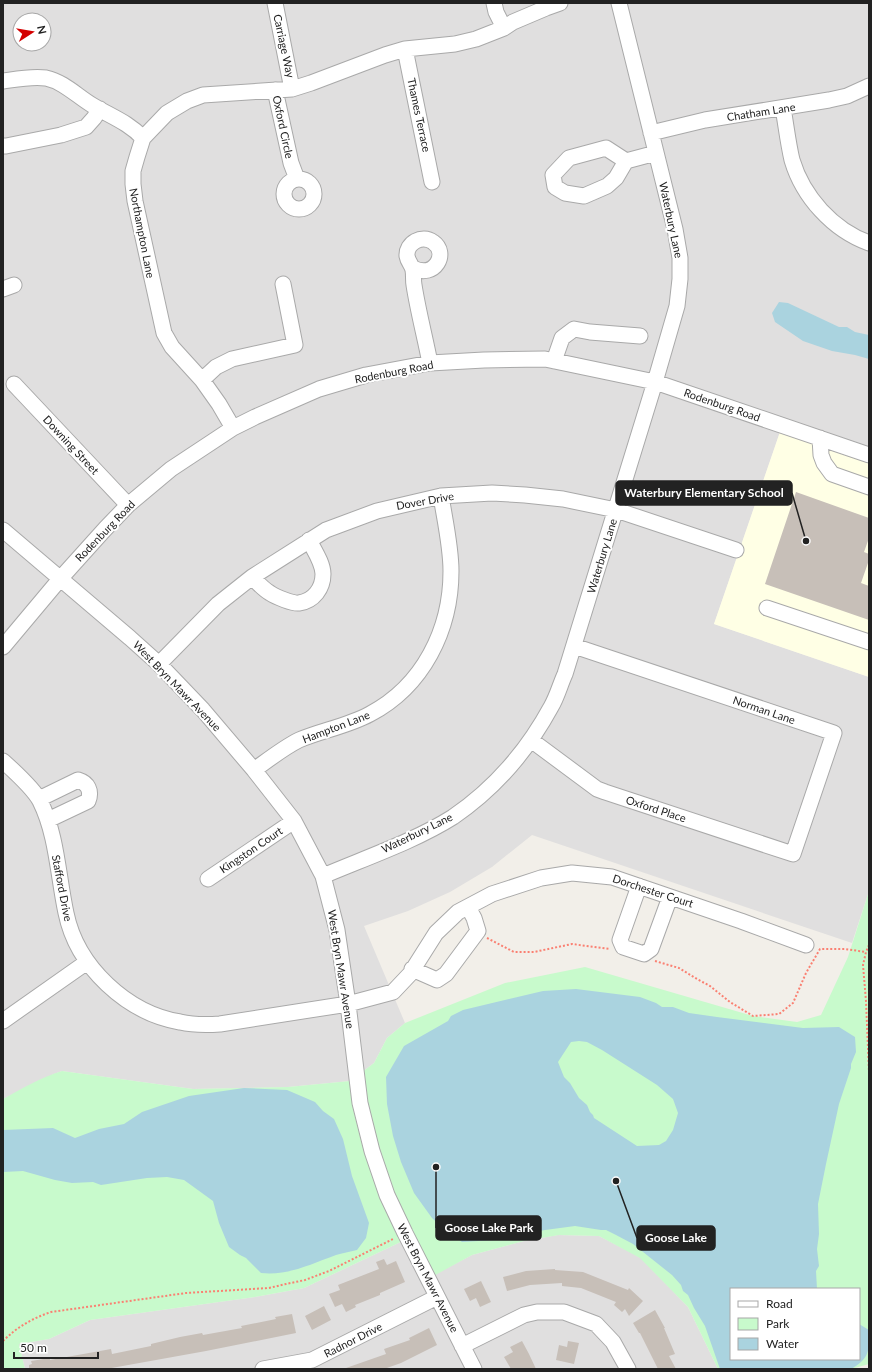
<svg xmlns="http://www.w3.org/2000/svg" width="872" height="1372" viewBox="0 0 872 1372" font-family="Lato,sans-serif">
  <rect width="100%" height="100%" fill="#f2efe9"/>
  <path fill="#e0dfdf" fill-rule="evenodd" d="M3 3H869V455L781 429 714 624 869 677V891L852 943 532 835 492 867 450 892 408 911 364 926 405 1023 387 1038 374 1063 350 1081 288 1087 193 1089 62 1071 54 1074 3 1099ZM20 20H44V44H20Z
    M558 1235 599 1236 640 1257 688 1307 718 1369H25L19 1344 49 1339 90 1320 255 1297 304 1288 407 1239 428 1278 472 1255 524 1241Z"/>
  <path fill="#ffffe5" d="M781 429 869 459V677L714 624Z"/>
  <path fill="#c8facc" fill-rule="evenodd" d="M869 891V1364L851 1369H718L688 1307 640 1258 599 1236 559 1235 524 1241 472 1255 428 1279 407 1239 304 1288 255 1297 90 1320 49 1339 19 1344 25 1369H3V1099C21 1089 42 1077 62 1071L193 1089 288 1087 350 1081 374 1063 387 1038 405 1023 505 983 585 967 753 1016 797 1022 821 1015 848 957ZM731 1289H859V1359H731Z"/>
  <path fill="#aad3df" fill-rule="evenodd" d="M779 302 788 303 839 327H847L855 332 869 335V359L855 355 832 351 803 341 775 322 772 313Z
    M576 989 640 997 656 1003 662 1007H673L689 1013 717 1017 803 1028 839 1027 855 1037 856 1052 851 1064V1068L839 1104 826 1164 818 1204 819 1234 817 1249 819 1266 816 1271 817 1289H731V1359H859V1324L869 1330C869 1351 870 1358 851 1369H720L705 1326 694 1308 688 1295 683 1291 681 1285 672 1275 633 1244 616 1235 606 1230H601L575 1226 545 1230 495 1240 462 1242 446 1231 432 1218 414 1193 401 1162 393 1136 387 1104 386 1077 404 1046 448 1021 451 1016 463 1010 543 991ZM579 1041 587 1042 602 1050 657 1085 673 1099 678 1113 673 1130 666 1141 659 1145 637 1146 594 1118 593 1115 590 1112 587 1105 579 1098 570 1083 564 1077 558 1062 571 1042Z
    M244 1088 287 1090 315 1102 323 1111 334 1119 343 1139 352 1176 369 1223 366 1238 357 1250C350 1252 342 1253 336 1255 311 1264 288 1276 261 1273L246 1258 240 1255 229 1247 219 1223 213 1201 184 1180 167 1177 147 1178 101 1185 93 1182 72 1183 55 1180 23 1171 3 1172V1130L53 1128 75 1138 99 1129 124 1124 142 1112 189 1096Z"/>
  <path fill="#c7bfb8" d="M796 492 869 518V538L864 552 869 554V560L861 583 869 586V620L765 584Z
    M384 1259 387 1265 396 1261 405 1282 380 1293V1295L355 1305 356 1307 346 1312 342 1304 335 1307 329 1294 340 1290 338 1285 379 1269 376 1262Z
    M555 1269V1270L583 1272 628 1290 629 1288 643 1301 629 1316 625 1309 622 1312 614 1305 616 1302 581 1288 562 1286V1283L530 1285 507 1291 503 1277 526 1271Z
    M481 1281 491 1302 480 1307 476 1298 470 1301 464 1289Z
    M324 1306 331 1320 312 1330 305 1316Z
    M655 1310 665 1328H664L675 1354 669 1356 676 1369H658L640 1333H639L633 1323Z
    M292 1314 296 1333 206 1351 106 1369H29V1365L32 1364 31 1361 50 1358V1360L111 1349 112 1354 151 1346V1344L180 1337 202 1333 203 1335 242 1328 241 1326 276 1319 275 1317Z
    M429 1328 437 1345 401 1363 384 1369H347L346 1368 386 1354 384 1349 410 1340 409 1338Z
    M522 1341 529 1354 536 1369H511L504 1357 513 1352 510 1347Z
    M568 1341 579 1343 574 1364 556 1360 559 1345 567 1347Z"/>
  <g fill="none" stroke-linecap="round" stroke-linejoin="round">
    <defs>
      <path id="minor" d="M275 3 292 89
        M494 3 496 12 504 28
        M405 49 432 182
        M3 81C17 79 32 76 46 78 64 82 77 96 92 105 110 116 128 122 143 138
        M275 90 291 163 297 179
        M783 108C786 125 788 143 792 160 803 197 833 230 869 243
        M651 133 705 120 829 100 847 96 869 86
        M3 146H6L61 135 86 127 94 118 100 109
        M626 161 616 178 607 186 584 196 565 193 555 187 553 175 569 158 606 148 626 161 656 153
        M284 194a15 15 0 1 1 30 0a15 15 0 1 1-30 0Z
        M413 268C435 279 449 253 433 242 422 234 406 243 407 256 408 262 412 265 413 270 414 275 413 280 414 285 418 311 425 337 430 363
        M3 289 14 285
        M554 361 562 338 574 329 590 332 640 336
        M202 380 216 367 232 359 295 345 283 284
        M14 384 128 505
        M233 428 219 404 202 380 172 347 164 333 135 201 133 184V171L137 157 143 138 167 113 187 101 203 95 292 89 311 83 385 55 405 49 455 44 476 39 504 28 513 22 546 8 560 3
        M820 438 821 455 824 463 832 474 869 487
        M3 530 130 638 159 664 203 710 254 770 294 821 323 876 337 930 348 1004 360 1103 372 1151 387 1195 405 1233 474 1369
        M252 577C257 582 263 589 270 593 276 597 293 604 299 603 314 601 323 588 323 574 323 563 314 550 309 540
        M767 608 869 642
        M3 647 60 579 105 529 128 505 171 469 233 428 255 417 319 389 366 375 430 363 484 360 545 359 655 382 869 455
        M159 664 218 604 252 577 326 530 377 511 441 496 492 493 525 495 563 499 616 510 736 550
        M531 740 597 789 605 792 793 854 834 733 574 646
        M3 761C13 770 34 789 40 801 57 835 58 876 66 913 77 967 127 1013 180 1022 193 1025 207 1025 220 1024L348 1004 393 992 410 974 436 933 458 912 492 894 541 878 572 873 612 877 741 921 806 945
        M254 770C268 760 283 748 299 740 323 730 348 726 370 714 423 686 451 630 451 571 451 547 445 521 441 496
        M39 799 78 780C88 783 92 791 88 801L48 820
        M323 876C365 858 415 841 453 817 494 789 527 751 551 707 557 697 560 685 565 674L655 382 677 306 680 279V258L675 229 619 3
        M208 879 294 821
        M639 886 620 940 623 947 644 954 651 949 670 897
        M412 969 437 980 446 974 478 931 474 918 468 907
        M3 1021 87 962
        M462 1346 524 1315 537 1312H564L596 1324 613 1342 628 1369
        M263 1369 312 1360 437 1297"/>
    </defs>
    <use href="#minor" stroke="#a9a9a9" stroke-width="17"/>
    <path stroke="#fa8072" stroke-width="2" stroke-dasharray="2 2" stroke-linecap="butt" d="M487 938 514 952H534L572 944 610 949
      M869 945 866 952 863 965 866 1001 869 1072
      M655 961 679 968 697 979 710 986 730 1002 753 1016 779 1014 793 1003 806 973 820 949H845L866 952
      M3 1341C17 1327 33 1318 51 1312L186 1293 269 1288 286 1284 305 1280 329 1271 393 1239"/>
    <use href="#minor" stroke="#fff" stroke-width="15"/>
  </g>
  <g text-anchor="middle" stroke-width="4" stroke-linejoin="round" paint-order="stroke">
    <g font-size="11" fill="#222" stroke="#fff">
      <text transform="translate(284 46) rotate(78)" y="4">Carriage Way</text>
      <text transform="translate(761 112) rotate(-9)" y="4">Chatham Lane</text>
      <text transform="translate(419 115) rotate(78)" y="4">Thames Terrace</text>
      <text transform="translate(283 127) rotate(78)" y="4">Oxford Circle</text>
      <text transform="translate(671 220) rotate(78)" y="4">Waterbury Lane</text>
      <text transform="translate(142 233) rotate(79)" y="4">Northampton Lane</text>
      <text transform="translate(394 372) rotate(-11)" y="4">Rodenburg Road</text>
      <text transform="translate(722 405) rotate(19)" y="4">Rodenburg Road</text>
      <text transform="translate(71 445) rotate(47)" y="4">Downing Street</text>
      <text transform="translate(425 501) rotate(-10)" y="4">Dover Drive</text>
      <text transform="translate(105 531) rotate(-46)" y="4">Rodenburg Road</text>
      <text transform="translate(602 556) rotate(-73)" y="4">Waterbury Lane</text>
      <text transform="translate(177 686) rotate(46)" y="4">West Bryn Mawr Avenue</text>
      <text transform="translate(764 710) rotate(19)" y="4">Norman Lane</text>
      <text transform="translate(336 727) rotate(-21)" y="4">Hampton Lane</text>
      <text transform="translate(656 809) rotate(18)" y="4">Oxford Place</text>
      <text transform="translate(417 833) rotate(-26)" y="4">Waterbury Lane</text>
      <text transform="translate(251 850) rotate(-34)" y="4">Kingston Court</text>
      <text transform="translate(62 888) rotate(79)" y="4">Stafford Drive</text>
      <text transform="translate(653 891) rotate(18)" y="4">Dorchester Court</text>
      <text transform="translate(341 969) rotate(81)" y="4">West Bryn Mawr Avenue</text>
      <text transform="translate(428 1278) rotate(63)" y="4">West Bryn Mawr Avenue</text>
      <text transform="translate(353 1340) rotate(-27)" y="4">Radnor Drive</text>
    </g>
  </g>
  <path fill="none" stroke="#222" stroke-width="1.5" d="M806 541L792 493M436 1167L436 1228M616 1181L637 1238"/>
  <g fill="#222" stroke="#fff" stroke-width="1.5">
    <circle cx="806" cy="541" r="4"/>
    <circle cx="436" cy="1167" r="4"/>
    <circle cx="616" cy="1181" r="4"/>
  </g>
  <g fill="#222" stroke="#222" stroke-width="1.5">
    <rect x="616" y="481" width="176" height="24" rx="4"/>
    <rect x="436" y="1216" width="105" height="24" rx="4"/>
    <rect x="637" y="1226" width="78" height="24" rx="4"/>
  </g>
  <g font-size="12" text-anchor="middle" font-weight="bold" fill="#fff">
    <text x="704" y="497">Waterbury Elementary School</text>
    <text x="489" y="1232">Goose Lake Park</text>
    <text x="676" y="1242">Goose Lake</text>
  </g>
  <rect width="872" height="1372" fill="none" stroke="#222222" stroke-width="8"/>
  <rect x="730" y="1288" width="130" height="72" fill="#ffffff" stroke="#a7a7a7"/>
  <rect x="738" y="1301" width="20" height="6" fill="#ffffff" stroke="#a7a7a7"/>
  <text x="766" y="1308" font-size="12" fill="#222222">Road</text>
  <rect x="738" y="1318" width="20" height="12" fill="#c8facc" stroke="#a7a7a7"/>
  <text x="766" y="1328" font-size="12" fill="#222222">Park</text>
  <rect x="738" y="1338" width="20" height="12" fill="#aad3df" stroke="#a7a7a7"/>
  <text x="766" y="1348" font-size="12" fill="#222222">Water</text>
  <g transform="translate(32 32) rotate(78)"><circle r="19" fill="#ffffff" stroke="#a7a7a7"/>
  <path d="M0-3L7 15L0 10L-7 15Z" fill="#d40000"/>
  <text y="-6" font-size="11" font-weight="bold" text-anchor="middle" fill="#222222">N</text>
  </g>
  <path d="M14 1352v6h84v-6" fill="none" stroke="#222222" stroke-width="2"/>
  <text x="20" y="1352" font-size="12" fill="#222222" stroke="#ffffff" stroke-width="3" paint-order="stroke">50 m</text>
</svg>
